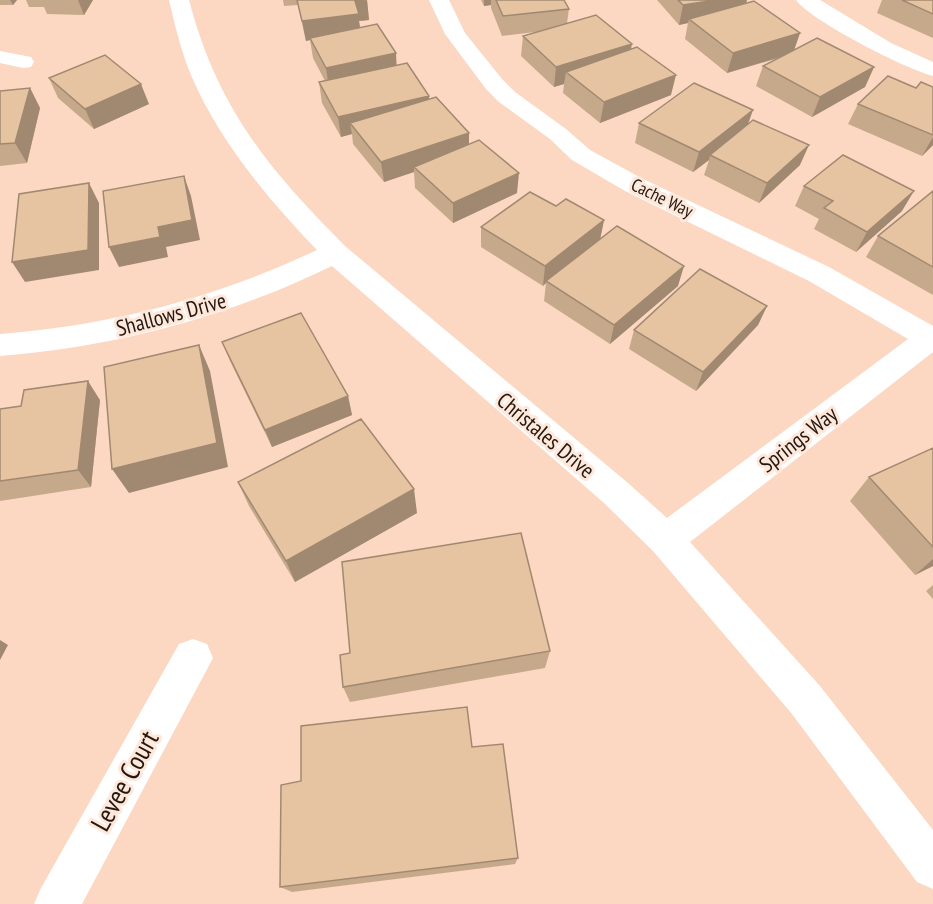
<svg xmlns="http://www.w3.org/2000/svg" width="933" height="904" viewBox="0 0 933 904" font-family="'PT Sans Narrow',sans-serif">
  <rect width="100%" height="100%" fill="#fcd8c2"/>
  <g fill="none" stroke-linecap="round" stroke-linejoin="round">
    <path fill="#fff" fill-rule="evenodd" d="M169 0H189C217 107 268 169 345 246L628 483 667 518 908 339 809 281 625 191 572 160 550 139 499 102 486 89 445 34 429 0H449L465 33 502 79 515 92 566 129 590 150 643 179 829 267 933 326V352L690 542 820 686 933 830V889L917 882 792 714 653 551 604 503 332 266C227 317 116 347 0 356V334C112 325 215 298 317 250 268 199 219 141 191 75 181 51 175 25 169 0Z
      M796 0H820L891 43 933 62V76C906 69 811 21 796 0Z
      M0 51 31 57 34 62 31 67 23 68 0 63Z
      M193 639 207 644 213 658 82 904H34L41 888 179 644Z"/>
  </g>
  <path fill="#c6a98a" d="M0 0H17L13 5H0Z
    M26 0H93L84 15 47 14 44 7H29Z
    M283 0H367L369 20 359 21 360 28 429 99 469 133V144L517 193 453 223 415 188 414 172 384 182 353 144 352 134 341 137 322 103 319 82 325 81 313 58 310 40 306 41 298 5 284 6Z
    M481 0H564L569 9 567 23 631 49 671 95 600 123 563 93 564 84 554 87 521 56 523 36 535 32 502 36 491 8V5L484 6Z
    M657 0H747L746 4 800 33 794 50 874 67 865 87 812 117 756 86 763 66 779 58 727 73 685 39 688 23 679 25Z
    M882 0H933V38L877 13Z
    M49 78 149 104 94 129 58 98Z
    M933 87V145L922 156 848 124 858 104 916 88Z
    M30 88 40 108 27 163 0 166V91Z
    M639 123 748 125 800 165 759 203 704 175 709 160 693 172 635 143Z
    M804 186 902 211 856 252 814 229 819 219 795 206Z
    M933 191V295L866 257 878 236Z
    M556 206 604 220 600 239 678 286 610 344 544 301 546 283 543 286 481 247V227Z
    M767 306 758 325 696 391 629 349 634 330Z
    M222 342 348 396 352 415 272 447 230 361Z
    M100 400 91 487 0 501V409Z
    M933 448V566L915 575 850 501 869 477Z
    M238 482 417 513 295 582 249 506Z
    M933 585V599L926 591Z
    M550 651 545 668 350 702 343 687Z
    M472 747 518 858 515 864 292 892 280 887 301 781Z"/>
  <path fill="#a18971" d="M10 0H17L13 5Z
    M78 0H93L84 15Z
    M367 0 369 20 359 21 361 34 310 38V40L306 41 302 21 355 1Z
    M484 0H491V5L484 6Z
    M716 0H747L742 15 689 19 688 23 679 25 683 5Z
    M800 33 793 53 727 73 733 53Z
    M632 44 628 64 566 72 564 84 554 87 556 67Z
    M396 53 397 73 329 88 326 68Z
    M874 67 865 87 812 117 820 97Z
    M676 75 671 95 600 123 604 102Z
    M141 84 149 104 94 129 85 109Z
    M30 88 40 108 27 163 15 143Z
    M429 96V116L350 123 352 134 341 137 338 117Z
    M753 110 746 130 710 155 709 160 693 172 699 152Z
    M469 133V153L414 167V172L384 182 381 162Z
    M933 137V145L922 156Z
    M809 145 800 165 759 203 767 183Z
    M519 173 517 193 453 223V203Z
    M184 176 191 196 200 240 166 247 168 257 119 267 109 247 158 227Z
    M89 183 99 203V270L25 282 12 262Z
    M914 191 902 211 856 252 867 232Z
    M604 220 600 240 546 281V283L543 286 545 266Z
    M684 266 678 286 610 344 614 325Z
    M767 306 758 325 696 391 703 372Z
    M199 345 210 371 228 467 129 493 112 469Z
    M88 381 100 400 91 487 78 470Z
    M348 396 352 415 272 447 265 430Z
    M414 489 417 513 295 582 286 561Z
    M933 559V566L915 575Z
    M0 640 8 645 0 660Z"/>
  <path fill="#e6c4a1" stroke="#a18971" stroke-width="1.5" d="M297 0H364L355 1 359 14 302 21Z
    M496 0H564L569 9 503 16Z
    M678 0H716L683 5Z
    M902 0H933V14Z
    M754 1 800 33 733 53 689 19Z
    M596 15 632 44 556 67 523 36Z
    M377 24 396 53 326 68 310 38Z
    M817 38 874 67 820 97 763 66Z
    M637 47 676 75 604 102 566 72Z
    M105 55 141 84 85 109 49 78Z
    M407 63 429 96 338 117 319 82Z
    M888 76 916 88 921 82 933 87V135L858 104Z
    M694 83 753 110 699 152 639 123Z
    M30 88 15 143 0 144V91Z
    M436 97 469 133 381 162 350 123Z
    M753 120 809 145 767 183 710 155Z
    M479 140 519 173 453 203 414 167Z
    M843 155 914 191 867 232 824 208 833 201 804 186Z
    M184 176 192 220 158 227 160 237 109 247 103 191Z
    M89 183 88 250 12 262 19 194Z
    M933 191V267L878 236Z
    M530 192 556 206 566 199 604 220 545 266 481 227Z
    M617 226 684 266 614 325 546 281Z
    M700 269 767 306 703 372 634 330Z
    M301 313 348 396 265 430 222 342Z
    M199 345 217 443 112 469 104 367Z
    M88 381 78 470 0 481V409L21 406 24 390Z
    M361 419 414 489 286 561 238 482Z
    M933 448V547L869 477Z
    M521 533 550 651 343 687 340 655 350 653 342 562Z
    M467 707 472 747 503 744 518 858 280 887 281 785 301 781V726Z"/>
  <g text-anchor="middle" stroke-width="6" stroke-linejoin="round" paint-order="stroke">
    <g font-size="18" fill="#241810" stroke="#fee8db">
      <text transform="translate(662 198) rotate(26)" y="6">Cache Way</text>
    </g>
    <g font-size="22" fill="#241810" stroke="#fee8db">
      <text transform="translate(171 314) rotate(-15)" y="8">Shallows Drive</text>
      <text transform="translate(546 435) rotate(40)" y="8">Christales Drive</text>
      <text transform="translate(798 439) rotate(-38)" y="8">Springs Way</text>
    </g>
    <g font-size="27" fill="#241810" stroke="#fee8db">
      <text transform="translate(125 781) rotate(-61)" y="9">Levee Court</text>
    </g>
  </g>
</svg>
